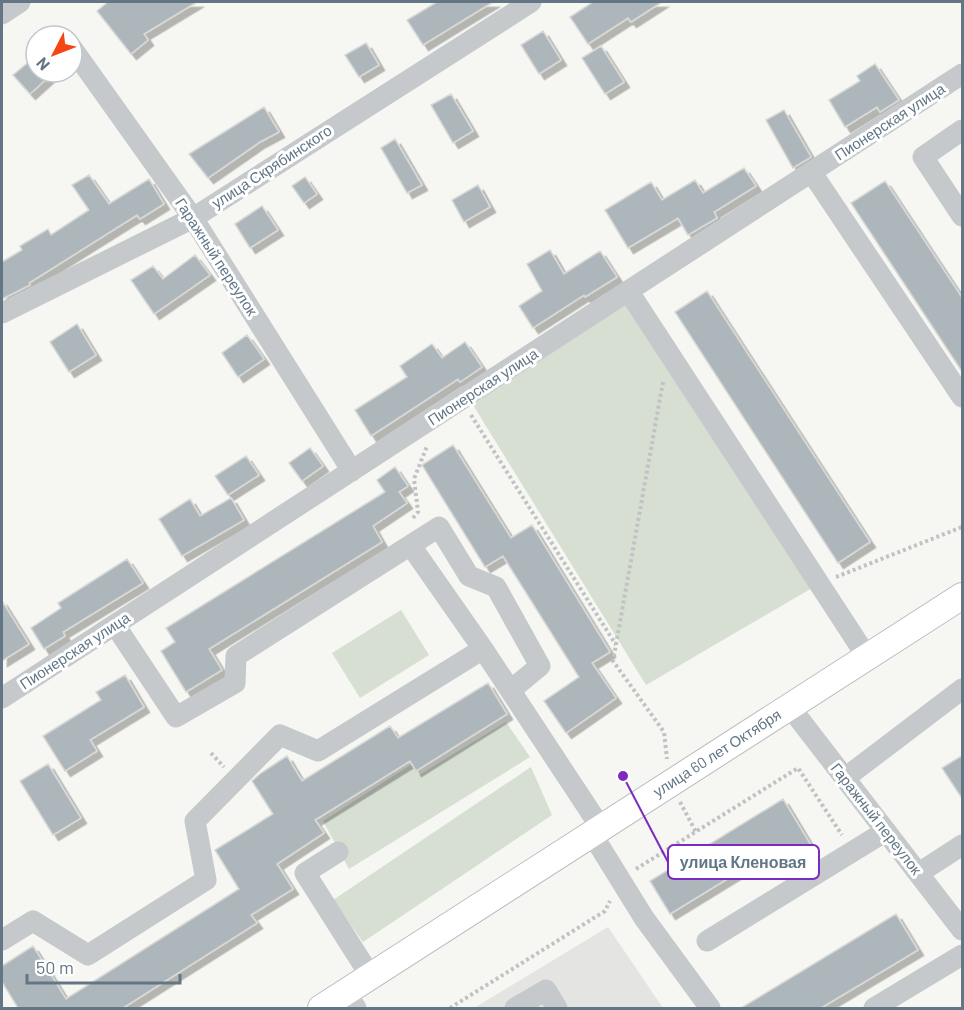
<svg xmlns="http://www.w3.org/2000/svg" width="964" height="1010" viewBox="0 0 964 1010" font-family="Barlow,sans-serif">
  <defs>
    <filter id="shadow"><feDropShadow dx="5.5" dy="5.5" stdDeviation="0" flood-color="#0004"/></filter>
  </defs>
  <rect width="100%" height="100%" fill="#f6f6f2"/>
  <path fill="#e4e5e3" d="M608 927 663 1008H474Z"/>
  <path fill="#d7ded2" d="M629 292 819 584 646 685 473 405Z
    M401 610 429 655 360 698 332 653Z
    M506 722 530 757 349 869 323 821 412 764 419 775Z
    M531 767 552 815 363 942 333 900Z"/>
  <path fill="#adb6bb" stroke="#d7d7d5" stroke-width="1.5" filter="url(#shadow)" d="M108 2H197L144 34 148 40 131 54 97 11Z
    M437 2H493L423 45 407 20Z
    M593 2H662L631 22 628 18 588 44 570 17Z
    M543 31 561 60 539 74 521 45Z
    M366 43 379 65 359 77 345 55Z
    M601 46 624 82 605 94 582 58Z
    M36 56V72H54L30 94 13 75Z
    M875 64 899 100 880 112 877 107 845 127 829 100 860 81 857 76Z
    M451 94 473 131 453 143 431 105Z
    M264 107 279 132 260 142 208 178 189 154Z
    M784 110 811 157 793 168 766 120Z
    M395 139 422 185 407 193 381 148Z
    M744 168 756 186 714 212 717 218 688 235 678 218 628 248 605 210 651 182 662 200 695 180 703 193Z
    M89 175 109 204 149 179 164 204 140 219 137 215 29 283 30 285 2 299V262L22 250 20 246 48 229 51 235 89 210 72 185Z
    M305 177 317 194 304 203 292 186Z
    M885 181 963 299V373L851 203Z
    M478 185 490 207 464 222 452 200Z
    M262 206 278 230 250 248 235 224Z
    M550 250 564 274 600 251 617 277 585 297 584 295 533 328 519 306 542 291 527 264Z
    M195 255 210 275 154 314 131 280 153 266 163 279Z
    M707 291 870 542 838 563 675 312Z
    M77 324 96 355 69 372 50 342Z
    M247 335 264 359 238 377 222 353Z
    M465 342 482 367 460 382 458 379 371 436 355 410 407 377 400 366 432 344 442 358Z
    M453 445 511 538 532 525 610 652 592 663 616 698 566 733 544 701 579 677 503 556 485 567 422 465Z
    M310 448 323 466 302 481 289 463Z
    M246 456 259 475 228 495 215 476Z
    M395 467 408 486 399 492 407 503 373 526 382 542 209 649 222 670 186 692 161 651 175 642 166 628 385 492 377 480Z
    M231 498 244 520 182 556 159 519 190 499 200 516Z
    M127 559 143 583 63 632 65 636 44 649 31 628 61 608 58 603Z
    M2 601 29 644 2 661Z
    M125 675 144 707 90 740 97 751 65 771 43 736 101 700 96 692Z
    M488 683 507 714 416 771 410 761 315 820 324 833 277 864 293 889 251 915 257 923 123 1008H18L2 982V966L33 946 66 999 239 889 215 850 273 814 252 781 261 773 287 756 302 781 390 726 398 738Z
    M963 755V800L942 768Z
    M48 764 81 818 53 835 20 781Z
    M783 799 812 847 786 864 776 849 670 914 650 881Z
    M896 914 918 950 821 1008H741Z"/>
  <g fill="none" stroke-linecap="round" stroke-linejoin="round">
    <defs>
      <g id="major">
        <path id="s1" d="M321 1008 962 596"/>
      </g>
    </defs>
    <use href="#major" stroke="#b8bcc0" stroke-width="28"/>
    <path stroke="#c0c2c4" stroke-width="4" stroke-dasharray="3 3" stroke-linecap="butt" d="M663 382 613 661 664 732 667 759
      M471 415 616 645
      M413 518 418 512 414 479 427 446
      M836 577 962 527
      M211 753 224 767
      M680 802 696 832
      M636 869 798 768 842 835
      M450 1008 605 911 610 901"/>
    <path stroke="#c5c9cc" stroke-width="21" d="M2 14 20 2
      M72 48 193 218 352 471
      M962 130 923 157 962 216
      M812 173 962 397
      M629 292 867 657
      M2 313 193 218 531 2
      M411 546 483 649
      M115 625 176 717 235 683 236 656 439 527 469 576 496 587 540 666 511 690
      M2 698 962 74
      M790 707 962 930
      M845 778 962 689
      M592 834 644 918 710 1008
      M338 852 305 873 371 977
      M919 873 962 845
      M2 940 33 921 88 955 206 880 195 821 280 735 318 751 483 649 601 828
      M707 941 886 831
      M346 993 356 1008
      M515 1008 546 990 557 1008
      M874 1008 962 955"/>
    <use href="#major" stroke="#fff" stroke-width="26"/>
  </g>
  <g text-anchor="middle" stroke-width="6" stroke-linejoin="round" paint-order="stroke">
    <g font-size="15" fill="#627686" stroke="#fff">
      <text transform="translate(890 122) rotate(-33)" y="5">Пионерская улица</text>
      <text transform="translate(272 167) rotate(-33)" y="5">улица Скрябинского</text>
      <text transform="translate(216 257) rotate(57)" y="5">Гаражный переулок</text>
      <text transform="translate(483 387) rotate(-33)" y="5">Пионерская улица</text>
      <text transform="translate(75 651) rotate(-33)" y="5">Пионерская улица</text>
      <text dy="5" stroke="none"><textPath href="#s1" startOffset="471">улица 60 лет Октября</textPath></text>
      <text transform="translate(876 819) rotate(52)" y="5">Гаражный переулок</text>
    </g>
  </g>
  <path fill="none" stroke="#7b2cbf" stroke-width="2" d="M623 776L668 862"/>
  <circle fill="#7b2cbf" stroke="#fff" stroke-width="2" cx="623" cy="776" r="6"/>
  <rect fill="#fff" stroke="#7b2cbf" stroke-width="2" x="668" y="845" width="151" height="34" rx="6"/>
  <g font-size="16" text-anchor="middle" font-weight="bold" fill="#627686">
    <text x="743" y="868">улица Кленовая</text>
  </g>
  <rect width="964" height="1010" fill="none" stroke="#627686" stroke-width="6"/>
  <g transform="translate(54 54) rotate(228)"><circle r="28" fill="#ffffff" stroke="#c0c8cf" stroke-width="1.5"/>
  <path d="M0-4.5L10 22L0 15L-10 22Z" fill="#f54513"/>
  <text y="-9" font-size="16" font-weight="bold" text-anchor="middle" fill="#627686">N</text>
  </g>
  <path d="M27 974v9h153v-9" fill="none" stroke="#627686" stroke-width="3"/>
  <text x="36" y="974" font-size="18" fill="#627686" stroke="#ffffff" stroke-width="4.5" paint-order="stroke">50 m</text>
</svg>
